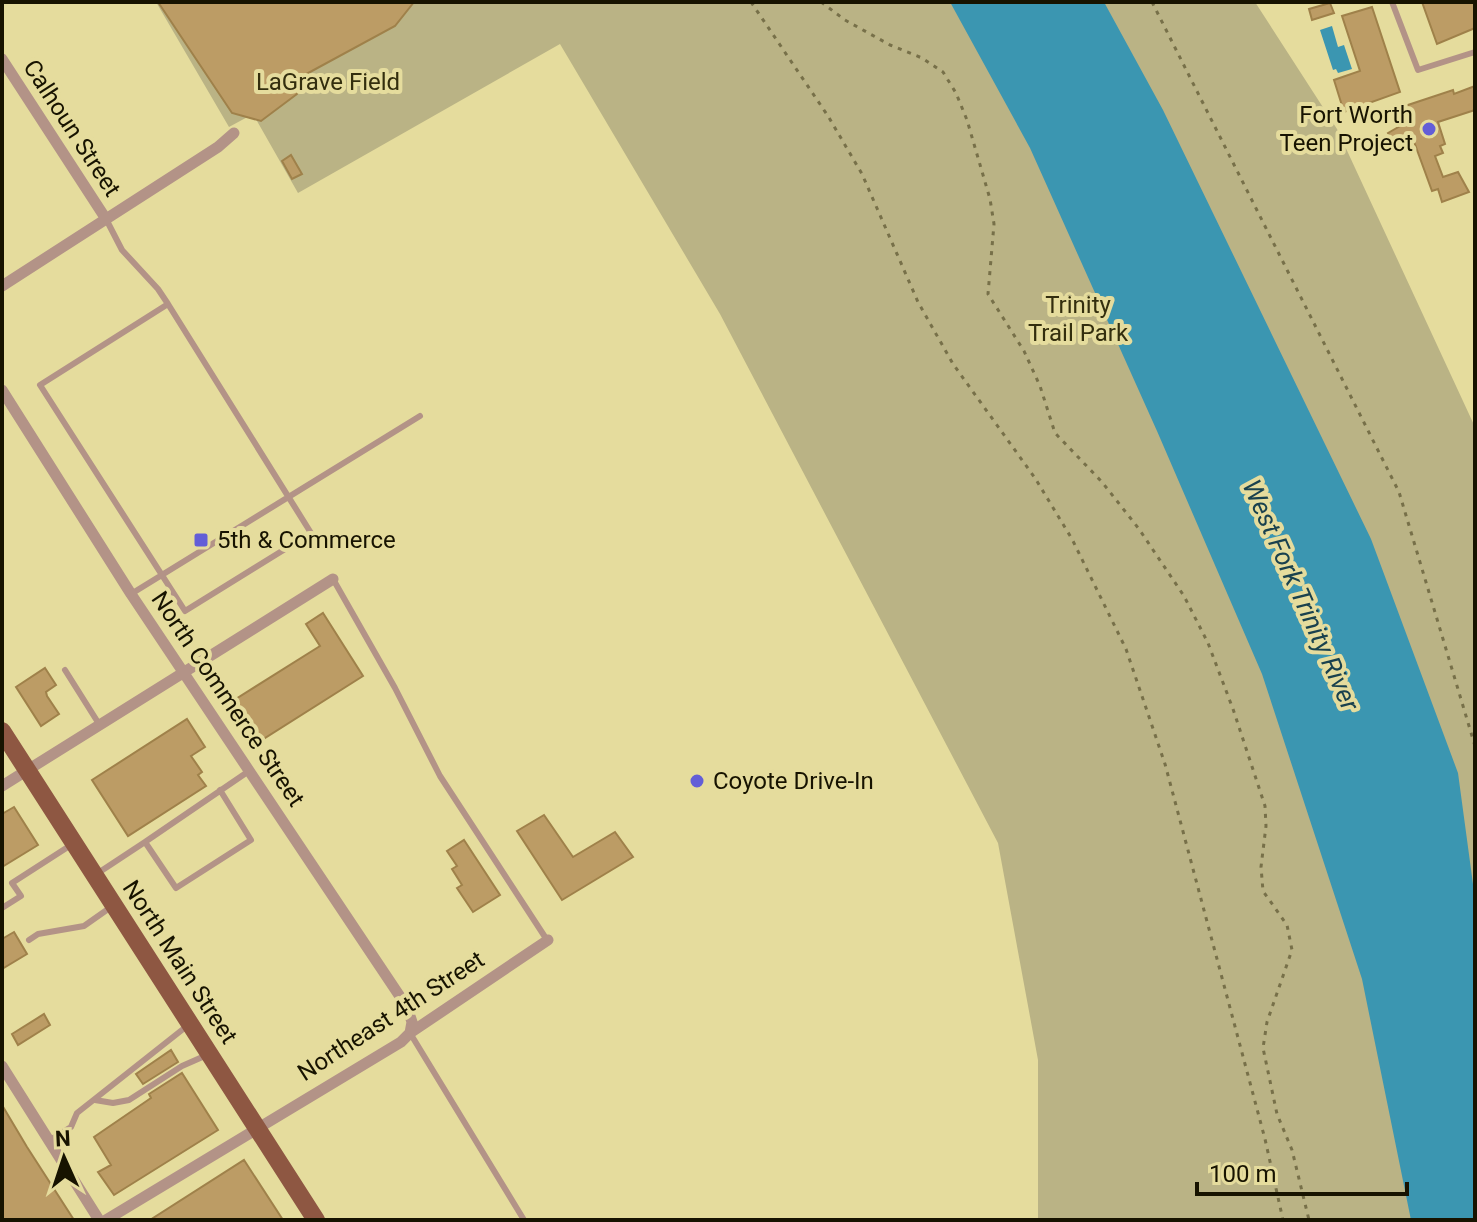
<svg xmlns="http://www.w3.org/2000/svg" width="1477" height="1222" viewBox="0 0 1477 1222" font-family="Roboto,sans-serif">
  <rect width="100%" height="100%" fill="#e5dc9d"/>
  <path fill="#bab385" d="M156 2H1255L1337 129 1475 427V1220H1038V1060L998 843 720 314 560 44 298 193 253 114 229 127Z"/>
  <path fill="#3b96b1" d="M950 2H1104L1163 110 1371 539 1458 773 1475 899V1220H1411L1362 979 1262 674 1157 431 1030 148Z
    M1332 26 1338 47 1344 45 1352 69 1338 73 1336 69 1333 70 1320 30Z"/>
  <path fill="#bc9c65" stroke="#9f814a" stroke-width="2" d="M158 2H414L395 26 299 78 297 94 261 121 232 113Z
    M1422 2H1475V28L1437 44Z
    M1330 3 1334 13 1312 20 1309 9Z
    M1372 7 1400 92 1344 112 1334 80 1360 71 1342 16Z
    M1475 86V110L1438 122 1445 144 1440 146 1443 153 1435 156 1443 177 1458 172 1469 192 1442 202 1438 189 1432 191 1413 139 1397 148 1388 133 1407 122 1402 107 1453 90 1454 94Z
    M291 155 302 174 292 179 282 161Z
    M323 613 363 676 257 743 231 702 320 646 306 624Z
    M45 668 56 685 46 692 47 696 59 714 41 726 16 687Z
    M187 719 205 747 191 756 202 772 198 775 206 786 128 836 92 780Z
    M14 807 38 845 2 867V814Z
    M544 815 573 857 615 832 633 857 562 900 517 831Z
    M464 840 500 895 473 912 457 888 462 885 452 869 457 866 447 851Z
    M14 932 27 954 2 969V939Z
    M44 1014 50 1025 18 1045 12 1034Z
    M171 1050 178 1062 143 1084 136 1074Z
    M182 1073 218 1130 114 1195 98 1172 111 1165 94 1137 151 1098 149 1094Z
    M2 1105 27 1147 74 1220H2Z
    M244 1160 283 1220H150Z"/>
  <g fill="none" stroke-linecap="round" stroke-linejoin="round">
    <path stroke="#777049" stroke-width="3" stroke-dasharray="4 6" stroke-linecap="butt" d="M751 2 828 116 862 174 918 302 953 364 1035 478 1072 539 1126 649 1165 764 1265 1139 1283 1220
      M821 2 845 20 890 45 922 58 943 72 956 93 967 120 990 199 994 224 988 294 1024 351 1040 386 1055 433 1102 482 1139 529 1184 596 1208 643 1233 709 1265 806 1266 826 1261 867 1263 891 1287 925 1292 950 1267 1022 1263 1048 1277 1114 1292 1150 1309 1220
      M1152 2 1399 492 1475 746"/>
    <path stroke="#b39387" stroke-width="6" d="M1392 2 1418 70 1475 52
      M106 219 122 250 158 289 168 304 311 533 185 611 40 385 168 304
      M333 579 395 688 440 776 547 940
      M131 594 420 416
      M65 670 99 724
      M220 790 251 840 176 888 145 842 249 771
      M98 873 145 842
      M2 908 21 896 12 883 71 845
      M29 940 38 934 84 926 111 907
      M410 1033 524 1220
      M95 1100 113 1103 129 1100 182 1066 207 1055
      M50 1140 71 1127 77 1113 187 1026"/>
    <path stroke="#b39387" stroke-width="11" d="M2 59 106 219
      M2 286 218 147 234 133
      M2 390 131 594 407 1007 412 1022 410 1033
      M2 786 333 579
      M2 1066 99 1220
      M106 1220 401 1042 410 1033 548 940"/>
    <path stroke="#8e5742" stroke-width="18" d="M2 731 316 1220"/>
  </g>
  <g fill="#635ed7" stroke="#e5dc9d" stroke-width="3">
    <circle cx="1429" cy="129" r="8"/>
    <rect x="193" y="532" width="16" height="16" rx="4"/>
    <circle cx="697" cy="781" r="8"/>
  </g>
  <g text-anchor="middle" stroke-width="8" stroke-linejoin="round" paint-order="stroke">
    <g font-size="24" fill="#332e0e" stroke="#e5dc9d">
      <text x="328" y="90">LaGrave Field</text>
      <text x="1078" y="313">Trinity<tspan x="1078" dy="28">Trail Park</tspan></text>
    </g>
    <g font-size="24" fill="#171300" stroke="#e5dc9d" text-anchor="start">
      <text x="1413" y="123" text-anchor="end">Fort Worth<tspan x="1413" dy="28">Teen Project</tspan></text>
      <text x="217" y="548">5th &amp; Commerce</text>
      <text x="713" y="789">Coyote Drive-In</text>
    </g>
    <g font-size="24" fill="#171300" stroke="#e5dc9d">
      <text transform="translate(72 128) rotate(57)" y="8">Calhoun Street</text>
      <text transform="translate(228 699) rotate(56)" y="8">North Commerce Street</text>
      <text transform="translate(180 962) rotate(57)" y="8">North Main Street</text>
      <text transform="translate(391 1016) rotate(-33)" y="8">Northeast 4th Street</text>
    </g>
    <g font-size="26" font-style="italic" fill="#19414e" stroke="#e5dc9d">
      <text transform="translate(1301 595) rotate(66)" y="9">West Fork Trinity River</text>
    </g>
  </g>
  <rect width="1477" height="1222" fill="none" stroke="#171300" stroke-width="8"/>
  <g transform="translate(64 1158) rotate(357)" stroke="#e5dc9d" stroke-width="6" paint-order="stroke">
  <path d="M0-6L14 30L0 20L-14 30Z" fill="#171300"/>
  <text y="-12" font-size="22" font-weight="bold" text-anchor="middle" fill="#171300">N</text>
  </g>
  <path d="M1197 1182v12h210v-12" fill="none" stroke="#171300" stroke-width="4"/>
  <text x="1209" y="1182" font-size="24" fill="#171300" stroke="#e5dc9d" stroke-width="6" paint-order="stroke">100 m</text>
</svg>
